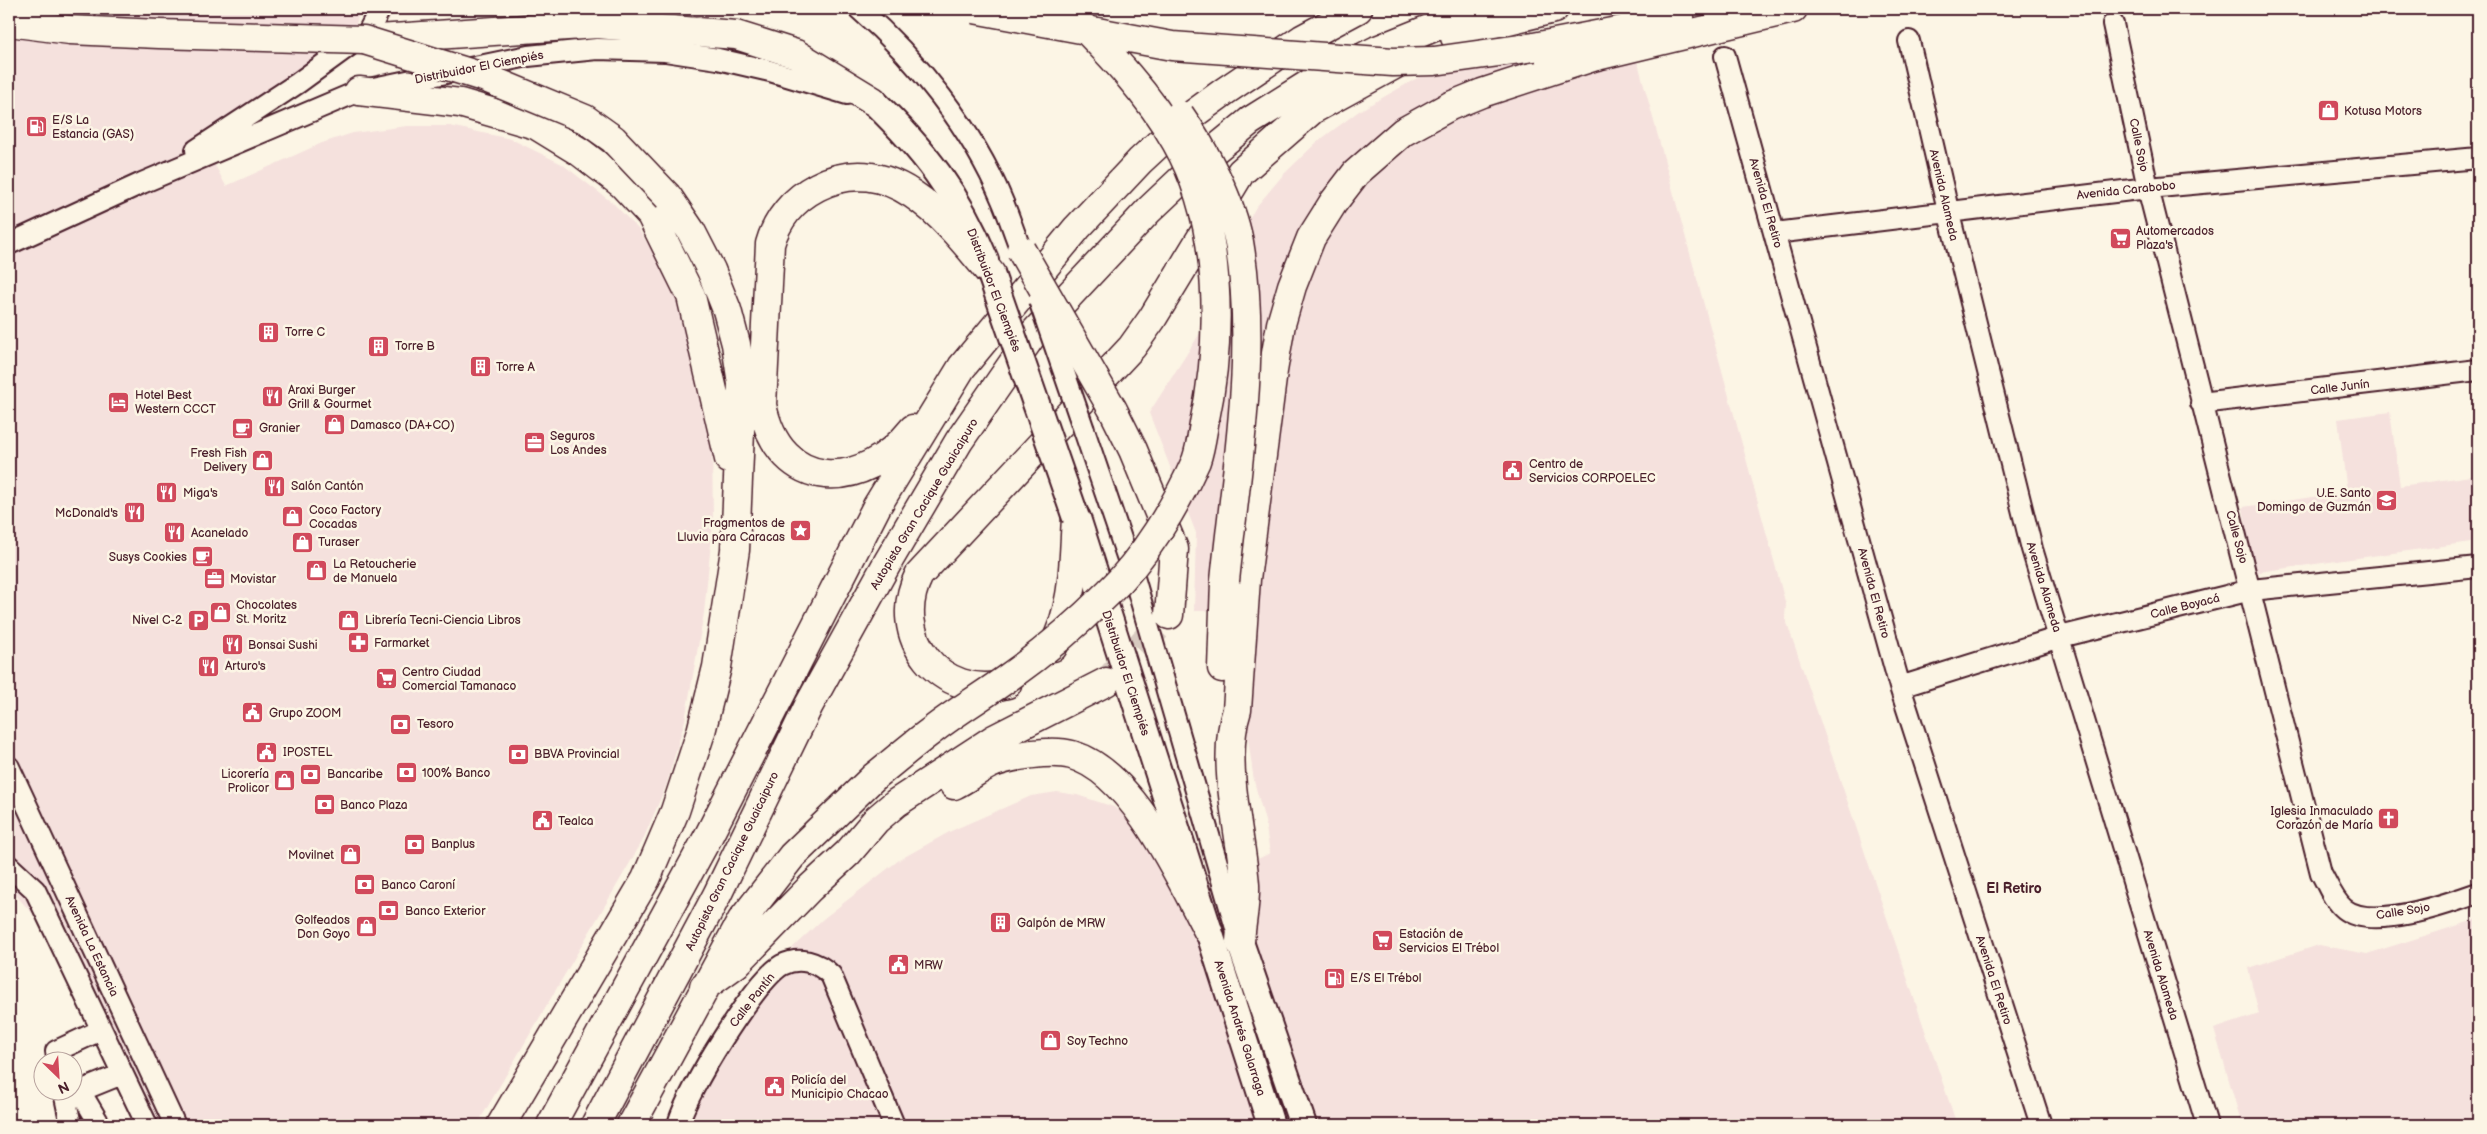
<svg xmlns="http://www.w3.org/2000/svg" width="2487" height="1134" viewBox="0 0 2487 1134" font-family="'Balsamiq Sans',sans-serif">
  <rect width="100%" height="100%" fill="#fcf5e5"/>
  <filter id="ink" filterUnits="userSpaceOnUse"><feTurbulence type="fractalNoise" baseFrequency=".02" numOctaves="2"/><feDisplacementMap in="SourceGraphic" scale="10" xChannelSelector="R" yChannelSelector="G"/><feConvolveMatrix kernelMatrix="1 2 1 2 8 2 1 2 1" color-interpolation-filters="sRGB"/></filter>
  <g filter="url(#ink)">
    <path fill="#f5e1dd" d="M9 9H360L352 40 206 148 226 186 322 143 353 133 407 126H450L511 139 562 164 614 204 639 230 655 255 672 286 686 319 712 435 713 523 704 613 685 720 666 786 642 842 477 1125H136L49 938 32 913 9 888Z
      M1626 26 1636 63H1638L1786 605 1785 617 1957 1125H670L753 997 790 950 823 919 899 860 951 831 1031 796 1057 792 1077 795 1114 807 1133 821 1153 852 1174 900 1270 853 1265 821 1254 781 1248 739 1246 705 1251 611H1194L1196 533 1149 413 1211 316 1246 224 1256 207 1283 175 1317 142 1359 111 1419 77 1457 61Z
      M2390 412 2400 486 2478 475V541L2252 573 2243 507 2347 492 2338 419Z
      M2478 919V1125H2242L2214 1029 2259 1014 2248 968 2319 945 2367 954Z"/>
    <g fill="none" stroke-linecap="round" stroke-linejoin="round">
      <path stroke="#d8cac0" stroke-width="28" stroke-dasharray="28 14" stroke-linecap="butt" d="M1109 679 1169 615"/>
      <defs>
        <path id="minor" d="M859 9C916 58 973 130 1002 200 1009 216 1014 233 1021 250
          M2113 24 2148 188 2321 873C2328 885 2333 900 2344 909 2372 931 2447 904 2478 893
          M1909 41 1948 210 2032 549 2207 1125
          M1725 56 1900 687 2041 1125
          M196 150 298 83 368 32 380 9
          M1775 233 2148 188 2478 158
          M9 244 142 183 359 91 528 56 597 49 665 51 718 59 770 71 847 94
          M2201 403 2478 370
          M1084 430 1133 574 1238 935
          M1900 687 2060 637 2251 590 2478 567
          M9 767 175 1125
          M9 866 35 890 147 1125
          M58 1062 56 1051 101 1030
          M64 1092 71 1125
          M100 1125 80 1091 122 1074
          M678 1125C685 1094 755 980 782 965 799 956 818 962 831 975L894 1125"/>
        <path id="major" d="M873 101C924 150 958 194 985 260
          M1077 518 1271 1125
          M1240 942 1303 1125"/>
        <path id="highway" d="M1455 37 1492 24 1554 9
          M364 40 597 24 736 35 796 54 873 101
          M1534 47 1680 19
          M359 91 460 103 536 125 580 152 622 184 651 215 691 296 729 459
          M1113 410 1133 450 1174 549 1169 615
          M913 429C863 492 780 494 762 405L770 244C777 219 794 199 817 187 892 148 949 223 991 274
          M1053 647C1075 606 1073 563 1076 518
          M1222 668 1225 581
          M1007 684C941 702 888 636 919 575L1132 347 1152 319 1241 172 1312 110 1409 57
          M954 785C966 779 978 770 990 764 1009 756 1052 749 1072 755 1133 772 1181 880 1208 931
          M1240 942C1241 924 1246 903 1245 885 1241 831 1220 762 1237 710L1246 579 1273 371 1281 324 1292 286 1311 238 1333 203 1356 173 1403 132 1450 106 1482 93 1593 57 1793 9
          M704 987 736 964 810 888 848 853 876 820 896 803 994 739 1106 682
          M501 1125 646 879 675 811 701 732 717 667 735 550 742 384 736 344 727 310 711 270 691 231 668 197
          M551 1125 709 835 877 506 962 367 1077 228 1140 161 1181 123 1225 91 1302 39 1358 9
          M595 1125 717 895 809 705 889 560 959 441 1033 334 1149 210 1201 161 1250 121 1309 84 1377 50 1479 9
          M631 1125 742 920 792 856 874 777"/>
      </defs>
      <use href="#minor" stroke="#4a1f2b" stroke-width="24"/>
      <use href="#major" stroke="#4a1f2b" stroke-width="30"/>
      <use href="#highway" stroke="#4a1f2b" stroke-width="31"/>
      <use href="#minor" stroke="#fcf5e5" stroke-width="20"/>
      <use href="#major" stroke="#fcf5e5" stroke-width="26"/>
      <use href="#highway" stroke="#fcf5e5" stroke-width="28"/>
      <defs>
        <path id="minor-bridge" d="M1039 300 1084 430"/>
        <path id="major-bridge" d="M991 274 1076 518"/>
        <path id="highway-bridge" d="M974 9 1172 46 1393 62 1434 61 1534 47
          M9 22 70 30 159 34 364 40 486 78 585 119 613 139 668 197
          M1180 115C1204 149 1231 200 1239 242 1258 353 1236 470 1225 581
          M1021 250 1113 410
          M874 777C893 762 911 746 930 732 955 712 983 696 1009 677 1043 653 1079 622 1108 593 1143 560 1176 506 1196 461 1200 450 1202 436 1204 424 1223 336 1222 222 1176 142 1148 92 1106 50 1066 9"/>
      </defs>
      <use href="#minor-bridge" stroke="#4a1f2b" stroke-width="24" stroke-linecap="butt"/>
      <use href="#major-bridge" stroke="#4a1f2b" stroke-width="30" stroke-linecap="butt"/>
      <use href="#highway-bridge" stroke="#4a1f2b" stroke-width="31" stroke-linecap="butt"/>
      <use href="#minor-bridge" stroke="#fcf5e5" stroke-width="20"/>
      <use href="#major-bridge" stroke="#fcf5e5" stroke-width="26"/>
      <use href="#highway-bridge" stroke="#fcf5e5" stroke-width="28"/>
    </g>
  </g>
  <defs>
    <symbol id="shop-square" viewBox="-11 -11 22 22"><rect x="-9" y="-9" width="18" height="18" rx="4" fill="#d1495b" stroke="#fcf5e5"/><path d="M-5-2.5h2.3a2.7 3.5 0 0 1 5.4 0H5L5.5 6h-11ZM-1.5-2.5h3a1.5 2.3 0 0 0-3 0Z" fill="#fff"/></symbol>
    <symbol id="fuel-square" viewBox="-11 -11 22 22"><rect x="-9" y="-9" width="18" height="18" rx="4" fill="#d1495b" stroke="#fcf5e5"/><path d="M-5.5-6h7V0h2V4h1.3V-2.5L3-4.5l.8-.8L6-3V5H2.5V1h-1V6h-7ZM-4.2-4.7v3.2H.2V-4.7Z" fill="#fff"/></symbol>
    <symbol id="supermarket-square" viewBox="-11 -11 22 22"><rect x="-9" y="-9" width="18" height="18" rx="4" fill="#d1495b" stroke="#fcf5e5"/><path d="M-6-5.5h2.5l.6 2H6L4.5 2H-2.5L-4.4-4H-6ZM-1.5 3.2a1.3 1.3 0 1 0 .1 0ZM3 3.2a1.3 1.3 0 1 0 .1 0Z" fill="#fff"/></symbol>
    <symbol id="building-square" viewBox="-11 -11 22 22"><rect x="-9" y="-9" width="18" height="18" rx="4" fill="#d1495b" stroke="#fcf5e5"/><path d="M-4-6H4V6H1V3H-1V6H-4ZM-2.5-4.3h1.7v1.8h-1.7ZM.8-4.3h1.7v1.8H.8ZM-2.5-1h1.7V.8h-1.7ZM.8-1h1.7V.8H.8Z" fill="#fff"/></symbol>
    <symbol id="restaurant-square" viewBox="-11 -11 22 22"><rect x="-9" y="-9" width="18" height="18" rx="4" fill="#d1495b" stroke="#fcf5e5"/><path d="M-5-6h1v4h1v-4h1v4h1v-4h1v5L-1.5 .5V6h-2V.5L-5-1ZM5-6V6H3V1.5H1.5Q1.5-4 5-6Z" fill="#fff"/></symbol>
    <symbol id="hotel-square" viewBox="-11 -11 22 22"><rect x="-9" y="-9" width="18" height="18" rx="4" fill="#d1495b" stroke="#fcf5e5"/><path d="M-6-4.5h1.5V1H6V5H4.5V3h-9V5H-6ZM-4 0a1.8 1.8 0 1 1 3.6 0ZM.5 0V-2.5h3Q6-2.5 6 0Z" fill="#fff"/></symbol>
    <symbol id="cafe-square" viewBox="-11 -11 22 22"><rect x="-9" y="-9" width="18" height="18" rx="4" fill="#d1495b" stroke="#fcf5e5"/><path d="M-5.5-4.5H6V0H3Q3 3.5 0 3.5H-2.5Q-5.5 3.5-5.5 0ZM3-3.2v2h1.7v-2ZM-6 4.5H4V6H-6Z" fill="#fff"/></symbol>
    <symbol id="office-square" viewBox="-11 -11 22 22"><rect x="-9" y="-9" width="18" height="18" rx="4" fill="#d1495b" stroke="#fcf5e5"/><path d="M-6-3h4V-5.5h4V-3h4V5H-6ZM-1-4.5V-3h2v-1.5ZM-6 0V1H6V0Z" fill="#fff"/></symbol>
    <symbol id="civic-square" viewBox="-11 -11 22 22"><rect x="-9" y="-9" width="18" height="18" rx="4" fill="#d1495b" stroke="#fcf5e5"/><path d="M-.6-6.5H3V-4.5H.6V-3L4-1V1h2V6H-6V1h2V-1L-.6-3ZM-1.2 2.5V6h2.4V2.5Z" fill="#fff"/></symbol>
    <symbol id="school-square" viewBox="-11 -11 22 22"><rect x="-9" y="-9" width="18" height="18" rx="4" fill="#d1495b" stroke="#fcf5e5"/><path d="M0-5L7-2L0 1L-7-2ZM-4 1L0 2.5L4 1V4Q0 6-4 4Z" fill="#fff"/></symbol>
    <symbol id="sight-square" viewBox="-11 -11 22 22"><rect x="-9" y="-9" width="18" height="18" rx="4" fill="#d1495b" stroke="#fcf5e5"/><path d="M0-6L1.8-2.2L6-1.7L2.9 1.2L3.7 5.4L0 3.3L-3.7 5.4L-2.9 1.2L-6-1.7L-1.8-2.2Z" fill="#fff"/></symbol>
    <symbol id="parking-square" viewBox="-11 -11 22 22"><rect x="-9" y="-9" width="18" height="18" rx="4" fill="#d1495b" stroke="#fcf5e5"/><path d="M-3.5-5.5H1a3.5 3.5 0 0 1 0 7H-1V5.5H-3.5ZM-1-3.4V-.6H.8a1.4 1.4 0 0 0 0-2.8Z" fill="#fff"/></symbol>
    <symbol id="pharmacy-square" viewBox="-11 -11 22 22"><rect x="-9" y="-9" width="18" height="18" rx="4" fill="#d1495b" stroke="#fcf5e5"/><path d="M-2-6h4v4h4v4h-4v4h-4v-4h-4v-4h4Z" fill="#fff"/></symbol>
    <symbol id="bank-square" viewBox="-11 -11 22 22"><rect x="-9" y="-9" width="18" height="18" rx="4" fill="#d1495b" stroke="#fcf5e5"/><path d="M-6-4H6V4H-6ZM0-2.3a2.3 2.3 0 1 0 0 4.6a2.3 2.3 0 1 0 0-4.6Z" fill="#fff"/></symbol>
    <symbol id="church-square" viewBox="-11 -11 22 22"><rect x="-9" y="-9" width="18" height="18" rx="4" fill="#d1495b" stroke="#fcf5e5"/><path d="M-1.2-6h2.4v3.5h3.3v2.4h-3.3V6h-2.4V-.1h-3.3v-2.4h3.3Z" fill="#fff"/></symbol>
  </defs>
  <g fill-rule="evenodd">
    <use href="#shop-square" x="2316" y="98" width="25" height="25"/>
    <use href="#fuel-square" x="24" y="114" width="25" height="25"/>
    <use href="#supermarket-square" x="2108" y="226" width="25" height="25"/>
    <use href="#building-square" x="256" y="320" width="25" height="25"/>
    <use href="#building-square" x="366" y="334" width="25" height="25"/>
    <use href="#building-square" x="468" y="354" width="25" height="25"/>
    <use href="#restaurant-square" x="260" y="384" width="25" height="25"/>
    <use href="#hotel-square" x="106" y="390" width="25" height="25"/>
    <use href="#shop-square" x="322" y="412" width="25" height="25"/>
    <use href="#cafe-square" x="230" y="416" width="25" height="25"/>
    <use href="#office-square" x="522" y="430" width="25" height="25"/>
    <use href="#shop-square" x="250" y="448" width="25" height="25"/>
    <use href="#civic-square" x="1500" y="458" width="25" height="25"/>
    <use href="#restaurant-square" x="262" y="474" width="25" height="25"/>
    <use href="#restaurant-square" x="154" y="480" width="25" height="25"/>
    <use href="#school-square" x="2374" y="488" width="25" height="25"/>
    <use href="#restaurant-square" x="122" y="500" width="25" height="25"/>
    <use href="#shop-square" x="280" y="504" width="25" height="25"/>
    <use href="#sight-square" x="788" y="518" width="25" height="25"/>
    <use href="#restaurant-square" x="162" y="520" width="25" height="25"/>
    <use href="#shop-square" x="290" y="530" width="25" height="25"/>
    <use href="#cafe-square" x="190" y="544" width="25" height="25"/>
    <use href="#shop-square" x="304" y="558" width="25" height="25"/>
    <use href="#office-square" x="202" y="566" width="25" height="25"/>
    <use href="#shop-square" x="208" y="600" width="25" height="25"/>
    <use href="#parking-square" x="186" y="608" width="25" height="25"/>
    <use href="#shop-square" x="336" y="608" width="25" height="25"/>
    <use href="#pharmacy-square" x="346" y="630" width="25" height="25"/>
    <use href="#restaurant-square" x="220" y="632" width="25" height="25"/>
    <use href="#restaurant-square" x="196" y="654" width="25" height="25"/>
    <use href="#supermarket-square" x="374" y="666" width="25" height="25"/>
    <use href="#civic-square" x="240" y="700" width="25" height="25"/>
    <use href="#bank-square" x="388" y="712" width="25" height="25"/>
    <use href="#civic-square" x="254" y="740" width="25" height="25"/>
    <use href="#bank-square" x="506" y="742" width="25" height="25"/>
    <use href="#bank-square" x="394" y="760" width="25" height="25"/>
    <use href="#bank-square" x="298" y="762" width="25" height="25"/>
    <use href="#shop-square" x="272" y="768" width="25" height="25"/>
    <use href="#bank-square" x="312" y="792" width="25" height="25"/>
    <use href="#church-square" x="2376" y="806" width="25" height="25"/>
    <use href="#civic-square" x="530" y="808" width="25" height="25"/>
    <use href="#bank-square" x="402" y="832" width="25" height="25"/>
    <use href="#shop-square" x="338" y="842" width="25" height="25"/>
    <use href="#bank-square" x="352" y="872" width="25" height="25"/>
    <use href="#bank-square" x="376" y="898" width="25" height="25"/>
    <use href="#building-square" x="988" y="910" width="25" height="25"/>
    <use href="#shop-square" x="354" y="914" width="25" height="25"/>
    <use href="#supermarket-square" x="1370" y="928" width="25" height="25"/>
    <use href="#civic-square" x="886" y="952" width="25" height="25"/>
    <use href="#fuel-square" x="1322" y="966" width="25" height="25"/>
    <use href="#shop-square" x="1038" y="1028" width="25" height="25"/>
    <use href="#civic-square" x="762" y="1074" width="25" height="25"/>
  </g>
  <g text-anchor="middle" stroke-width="5" stroke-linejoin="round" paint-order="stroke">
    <g font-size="12" fill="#4a1f2b" stroke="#fcf5e5">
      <text transform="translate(479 67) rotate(-11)" y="4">Distribuidor El Ciempiés</text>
      <text transform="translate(2139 145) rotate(78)" y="4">Calle Sojo</text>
      <text transform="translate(2126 190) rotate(-6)" y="4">Avenida Carabobo</text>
      <text transform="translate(1944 195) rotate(77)" y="4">Avenida Alameda</text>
      <text transform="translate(1766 203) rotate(74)" y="4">Avenida El Retiro</text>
      <text transform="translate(994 290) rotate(69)" y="4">Distribuidor El Ciempiés</text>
      <text transform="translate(2340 387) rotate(-7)" y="4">Calle Junín</text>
      <text transform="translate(924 504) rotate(-59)" y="4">Autopista Gran Cacique Guaicaipuro</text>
      <text transform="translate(2237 537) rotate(75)" y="4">Calle Sojo</text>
      <text transform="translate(2044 587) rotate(73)" y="4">Avenida Alameda</text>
      <text transform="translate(1874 593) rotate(75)" y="4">Avenida El Retiro</text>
      <text transform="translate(2185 606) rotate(-14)" y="4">Calle Boyacá</text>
      <text transform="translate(1126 673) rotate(72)" y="4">Distribuidor El Ciempiés</text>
      <text transform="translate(732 861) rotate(-64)" y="4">Autopista Gran Cacique Guaicaipuro</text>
      <text transform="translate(2403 911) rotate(-9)" y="4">Calle Sojo</text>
      <text transform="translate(92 946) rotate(65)" y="4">Avenida La Estancia</text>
      <text transform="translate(2161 975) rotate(73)" y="4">Avenida Alameda</text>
      <text transform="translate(1994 980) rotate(72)" y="4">Avenida El Retiro</text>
      <text transform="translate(752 1000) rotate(-52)" y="4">Calle Pantín</text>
      <text transform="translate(1240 1028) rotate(72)" y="4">Avenida Andrés Galarraga</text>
    </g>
    <g font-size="12" fill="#4a1f2b" stroke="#fcf5e5" text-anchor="start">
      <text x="2344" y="115">Kotusa Motors</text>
      <text x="52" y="124">E/S La<tspan x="52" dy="14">Estancia (GAS)</tspan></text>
      <text x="2136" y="235">Automercados<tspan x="2136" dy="14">Plaza's</tspan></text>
      <text x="285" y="336">Torre C</text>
      <text x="395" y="350">Torre B</text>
      <text x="496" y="371">Torre A</text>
      <text x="288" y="394">Araxi Burger<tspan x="288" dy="14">Grill &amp; Gourmet</tspan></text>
      <text x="135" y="399">Hotel Best<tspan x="135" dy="14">Western CCCT</tspan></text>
      <text x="350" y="429">Damasco (DA+CO)</text>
      <text x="259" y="432">Granier</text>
      <text x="550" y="440">Seguros<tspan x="550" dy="14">Los Andes</tspan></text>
      <text x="247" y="457" text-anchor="end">Fresh Fish<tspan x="247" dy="14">Delivery</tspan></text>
      <text x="1529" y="468">Centro de<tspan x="1529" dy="14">Servicios CORPOELEC</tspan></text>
      <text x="291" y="490">Salón Cantón</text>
      <text x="183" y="497">Miga's</text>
      <text x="2371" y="497" text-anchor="end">U.E. Santo<tspan x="2371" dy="14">Domingo de Guzmán</tspan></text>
      <text x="309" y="514">Coco Factory<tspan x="309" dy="14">Cocadas</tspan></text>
      <text x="118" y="517" text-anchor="end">McDonald's</text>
      <text x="785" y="527" text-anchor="end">Fragmentos de<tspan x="785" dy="14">Lluvia para Caracas</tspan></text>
      <text x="191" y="537">Acanelado</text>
      <text x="318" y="546">Turaser</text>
      <text x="187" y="561" text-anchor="end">Susys Cookies</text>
      <text x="333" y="568">La Retoucherie<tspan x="333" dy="14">de Manuela</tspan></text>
      <text x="230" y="583">Movistar</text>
      <text x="236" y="609">Chocolates<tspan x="236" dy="14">St. Moritz</tspan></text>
      <text x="182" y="624" text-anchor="end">Nivel C-2</text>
      <text x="365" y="624">Librería Tecni-Ciencia Libros</text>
      <text x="374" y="647">Farmarket</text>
      <text x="248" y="649">Bonsai Sushi</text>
      <text x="225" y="670">Arturo's</text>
      <text x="402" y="676">Centro Ciudad<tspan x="402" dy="14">Comercial Tamanaco</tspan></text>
      <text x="269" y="717">Grupo ZOOM</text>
      <text x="417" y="728">Tesoro</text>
      <text x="283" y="756">IPOSTEL</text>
      <text x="534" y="758">BBVA Provincial</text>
      <text x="422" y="777">100% Banco</text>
      <text x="269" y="778" text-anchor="end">Licorería<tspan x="269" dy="14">Prolicor</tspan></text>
      <text x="327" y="778">Bancaribe</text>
      <text x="340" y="809">Banco Plaza</text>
      <text x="2373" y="815" text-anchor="end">Iglesia Inmaculado<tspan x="2373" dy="14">Corazón de María</tspan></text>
      <text x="558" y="825">Tealca</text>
      <text x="431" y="848">Banplus</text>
      <text x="334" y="859" text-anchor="end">Movilnet</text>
      <text x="381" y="889">Banco Caroní</text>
      <text x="405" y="915">Banco Exterior</text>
      <text x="350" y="924" text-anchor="end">Golfeados<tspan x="350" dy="14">Don Goyo</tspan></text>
      <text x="1017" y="927">Galpón de MRW</text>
      <text x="1399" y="938">Estación de<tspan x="1399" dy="14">Servicios El Trébol</tspan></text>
      <text x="914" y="969">MRW</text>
      <text x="1350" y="982">E/S El Trébol</text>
      <text x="1067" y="1045">Soy Techno</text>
      <text x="791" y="1084">Policía del<tspan x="791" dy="14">Municipio Chacao</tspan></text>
    </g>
    <g font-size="14" font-weight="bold" fill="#4a1f2b" stroke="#fcf5e5">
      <text x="2014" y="893">El Retiro</text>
    </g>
  </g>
  <rect width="2487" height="1134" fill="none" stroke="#fcf5e5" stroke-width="30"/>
  <rect x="15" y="15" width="2457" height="1104" fill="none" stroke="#4a1f2b" stroke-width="2" filter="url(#ink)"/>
  <g transform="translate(58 1076) rotate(155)"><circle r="24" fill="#fcf5e5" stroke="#b59f9b"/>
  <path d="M0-4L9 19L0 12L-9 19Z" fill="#d1495b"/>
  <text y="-8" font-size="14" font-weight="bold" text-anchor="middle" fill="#4a1f2b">N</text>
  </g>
</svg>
